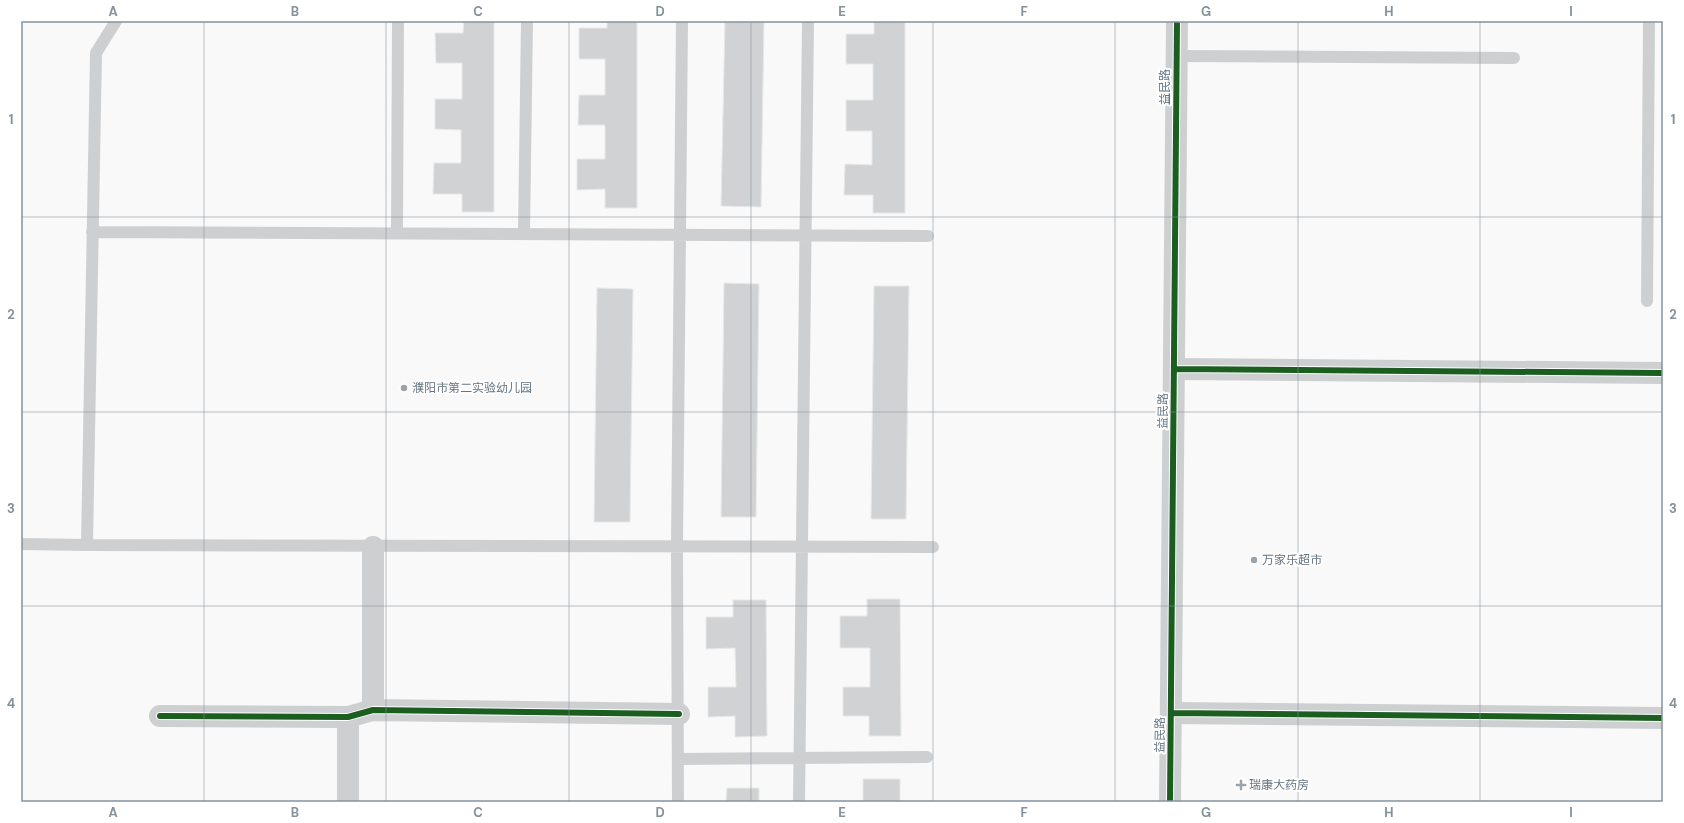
<svg xmlns="http://www.w3.org/2000/svg" width="1684" height="823" viewBox="0 0 1684 823" font-family="'DM Sans','Noto Sans SC',sans-serif">
  <rect width="100%" height="100%" fill="#f9f9f9"/>
  <path fill="#d0d2d3" stroke="#e8e8e8" d="M464 21H494V212H462V194H433L434 163H461V130L435 129V99H462V63H436L435 33H463Z
    M607 21H637V208H605V189L577 190V159H605V125H578L579 95H605V59H579V28H607Z
    M725 21H764L761 207 721 206Z
    M874 21H905V213H873V195H844L845 164 872 165V131H846V100H873V64H846V34H874Z
    M724 283 759 284 756 517H721Z
    M874 286H909L906 519H871Z
    M597 288 633 289 630 522H594Z
    M867 599H900L901 736H869V716H843V687H870V648H840V616H867Z
    M733 600H766L767 736 735 737V716L708 717V687H736L735 648 706 649V617H733Z
    M863 779H900V802H863Z
    M727 788H759V802H726Z"/>
  <g fill="none" stroke-linecap="round" stroke-linejoin="round">
    <path stroke="#cecfd0" stroke-width="12" d="M1177 56 1514 58
      M92 232 928 236
      M397 233 398 21
      M524 234 527 21
      M1647 301 1649 21
      M21 544 87 545 96 53 116 21
      M87 545 933 547
      M678 759 927 757
      M678 802 677 546 682 21
      M799 802 808 21"/>
    <path stroke="#cecfd0" stroke-width="22" d="M1174 369 1663 373
      M373 710V547
      M1171 713 1663 718
      M160 716 348 717 373 710 679 714
      M348 802V717"/>
    <path stroke="#cecfd0" stroke-width="22" d="M1170 802 1177 21"/>
    <defs>
      <path id="cycleway" d="M1174 369 1663 373
        M1171 713 1663 718
        M160 716 348 717 373 710 679 714
        M1170 802 1177 21"/>
    </defs>
    <use href="#cycleway" stroke="#fff" stroke-width="8"/>
    <use href="#cycleway" stroke="#1b5e20" stroke-width="6"/>
  </g>
  <path fill="none" stroke="#84929c" stroke-width="1" stroke-opacity="0.55" d="M204 21V802M386 21V802M569 21V802M751 21V802M933 21V802M1115 21V802M1298 21V802M1480 21V802M21 217H1663M21 412H1663M21 606H1663"/>
  <g fill="#99a4ac" stroke="#fff" stroke-width="1.5">
    <circle cx="404" cy="388" r="4"/>
    <circle cx="1254" cy="560" r="4"/>
    <path d="M1239 779h4v4h4v4h-4v4h-4v-4h-4v-4h4z"/>
  </g>
  <g text-anchor="middle" stroke-width="4" stroke-linejoin="round" paint-order="stroke">
    <g font-size="12" fill="#657683" stroke="#fff">
      <text transform="translate(1165 87) rotate(-90)" y="4">益民路</text>
      <text transform="translate(1163 411) rotate(-89)" y="4">益民路</text>
      <text transform="translate(1160 735) rotate(-89)" y="4">益民路</text>
    </g>
    <g font-size="12" fill="#657683" stroke="#fff" text-anchor="start">
      <text x="412" y="392">濮阳市第二实验幼儿园</text>
      <text x="1262" y="564">万家乐超市</text>
      <text x="1249" y="789">瑞康大药房</text>
    </g>
  </g>
  <rect width="1684" height="823" fill="none" stroke="#ffffff" stroke-width="44"/>
  <rect x="22" y="22" width="1640" height="779" fill="none" stroke="#84929c" stroke-width="1.5"/>
  <g font-size="13" text-anchor="middle" font-weight="bold" fill="#84929c">
    <text x="113" y="16">A</text>
    <text x="295" y="16">B</text>
    <text x="478" y="16">C</text>
    <text x="660" y="16">D</text>
    <text x="842" y="16">E</text>
    <text x="1024" y="16">F</text>
    <text x="1206" y="16">G</text>
    <text x="1389" y="16">H</text>
    <text x="1571" y="16">I</text>
    <text x="11" y="124">1</text>
    <text x="1673" y="124">1</text>
    <text x="11" y="319">2</text>
    <text x="1673" y="319">2</text>
    <text x="11" y="513">3</text>
    <text x="1673" y="513">3</text>
    <text x="11" y="708">4</text>
    <text x="1673" y="708">4</text>
    <text x="113" y="817">A</text>
    <text x="295" y="817">B</text>
    <text x="478" y="817">C</text>
    <text x="660" y="817">D</text>
    <text x="842" y="817">E</text>
    <text x="1024" y="817">F</text>
    <text x="1206" y="817">G</text>
    <text x="1389" y="817">H</text>
    <text x="1571" y="817">I</text>
  </g>
</svg>
